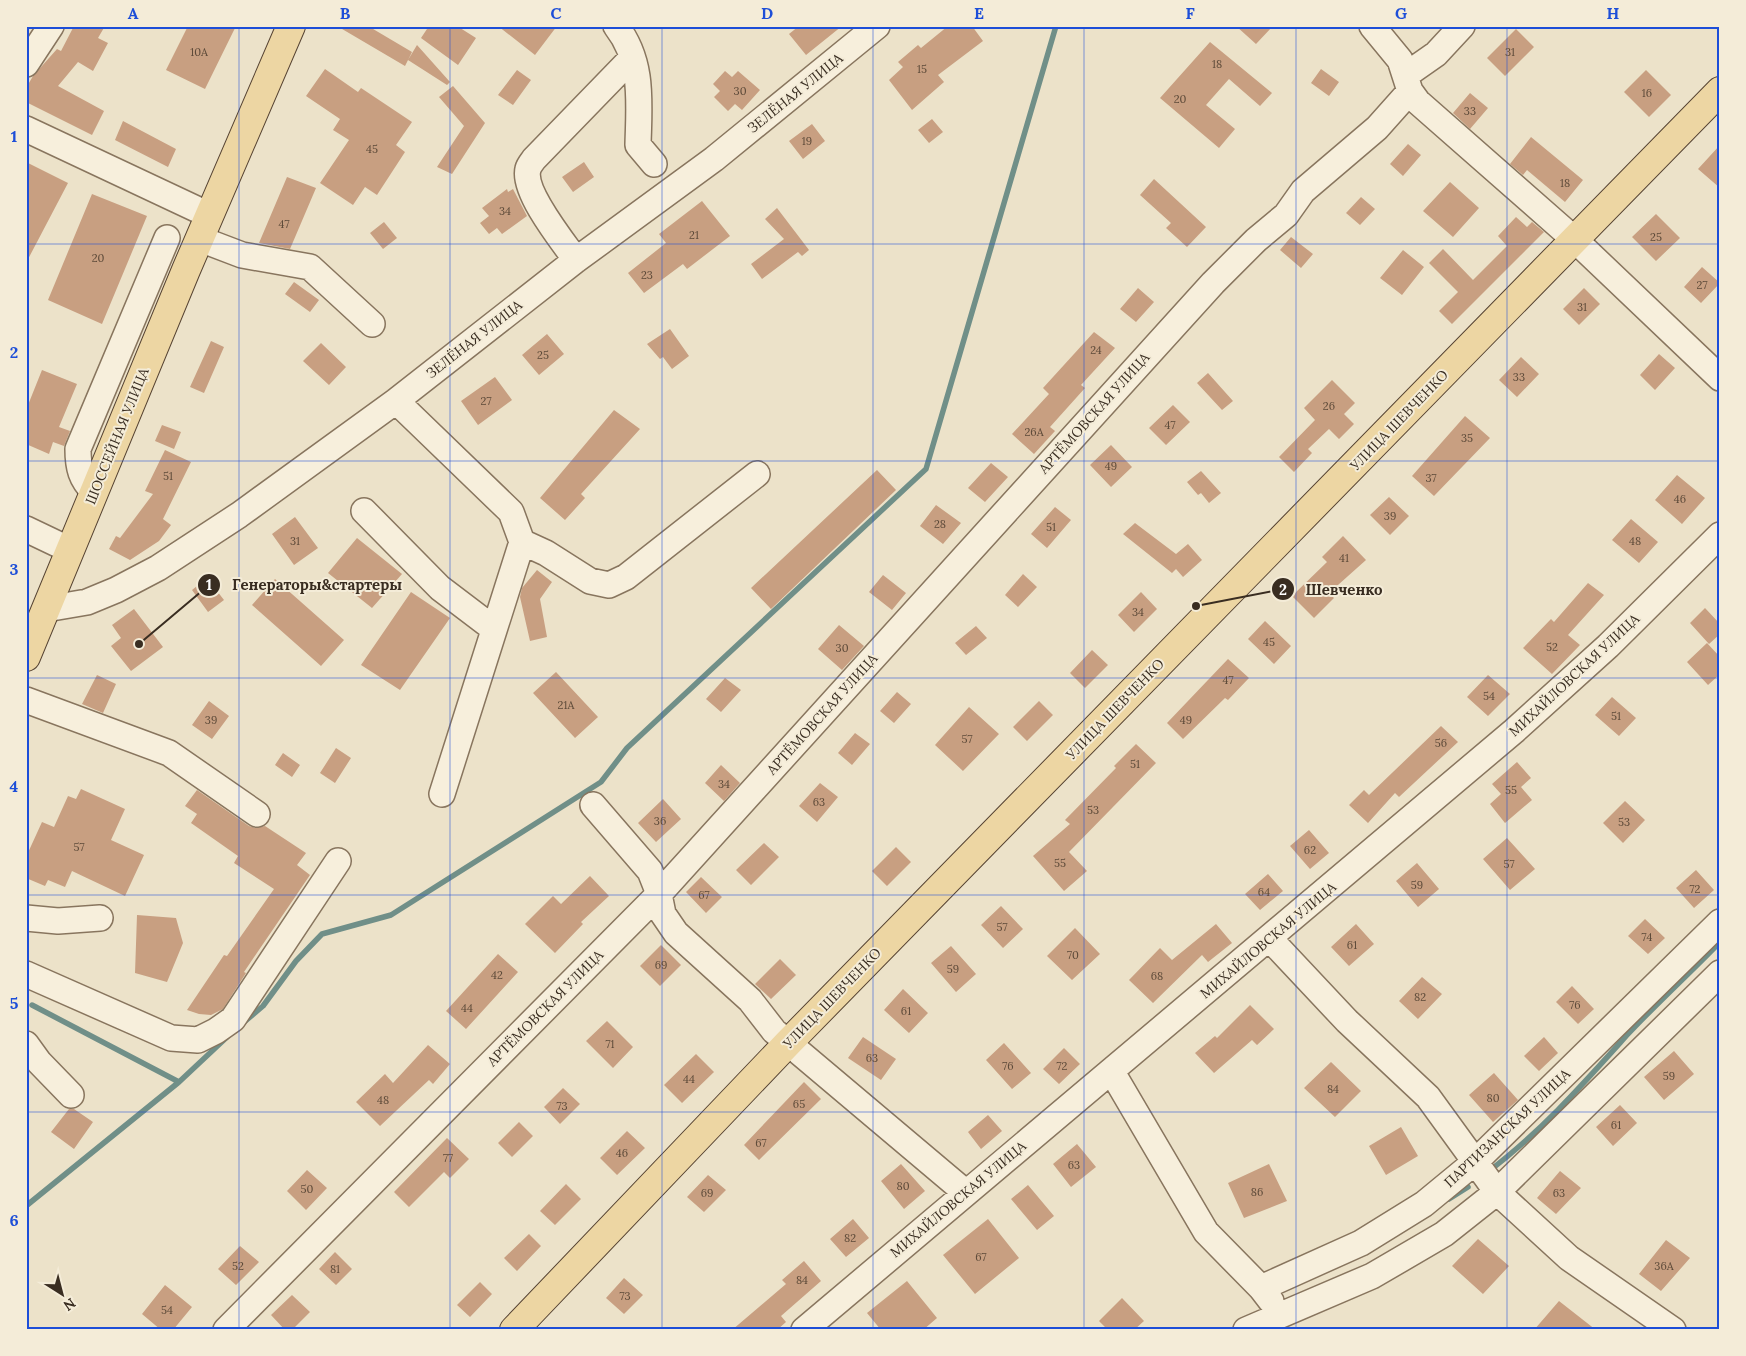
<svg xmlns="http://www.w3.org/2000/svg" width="1746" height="1356" viewBox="0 0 1746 1356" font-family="Lora,serif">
  <rect width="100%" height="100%" fill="#ece2c9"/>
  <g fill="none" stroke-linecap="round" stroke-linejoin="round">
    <path stroke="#708f88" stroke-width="5.5" d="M32 1005 179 1082
      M243 1023 263 1006 296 961 322 934 391 915 601 782 627 748 926 469 1056 26
      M1489 1171C1542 1131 1584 1083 1628 1034 1657 1003 1690 973 1720 942
      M1449 1199 1468 1187
      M26 1206 179 1082 227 1037"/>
  </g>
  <path fill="#c89f81" d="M74 26H105L98 38 108 43 93 71 78 62 58 86 104 111 92 135 26 102V88L33 76 57 49 61 51Z
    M188 26H236L205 89 166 70Z
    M337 26H368L412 52 405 66Z
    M429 26H457L476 38 458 65 421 38Z
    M498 26H557L535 55Z
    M799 26H842L806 55 789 34Z
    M948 26H972L983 41 938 75 944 82 912 110 889 80 903 67 898 62 918 45 921 48Z
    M1236 26H1273L1256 44Z
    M1516 29 1534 47 1505 76 1487 58Z
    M1210 42 1272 93 1260 106 1229 79 1206 105 1235 129 1219 148 1160 98Z
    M417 45 450 82 447 85 408 60Z
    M325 69 358 92 361 88 412 122 396 145 405 152 377 195 365 187 353 205 320 183 349 140 333 130 340 119 306 96Z
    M1321 69 1339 82 1329 96 1311 83Z
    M517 70 531 80 513 105 498 95Z
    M1646 70 1671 95 1649 117 1624 92Z
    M725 71 732 77 738 71 760 90 742 110 735 104 728 111 714 97 720 91 713 84Z
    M453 86 485 123 452 174 437 167 464 126 439 97Z
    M1470 93 1488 108 1470 129 1453 113Z
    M932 119 943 132 929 143 918 130Z
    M123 121 176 149 168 167 115 140Z
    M812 124 825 141 803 159 789 141Z
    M1531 137 1583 180 1565 202 1527 170 1523 175 1510 164Z
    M1408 144 1421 155 1403 176 1390 164Z
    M1720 145V188L1698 169Z
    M26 162 68 183 26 263Z
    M584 162 594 177 573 192 562 177Z
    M287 177 316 188 290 249 259 243Z
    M1154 179 1206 227 1187 247 1166 228 1171 223 1140 195Z
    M1450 182 1479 208 1453 237 1423 211Z
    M507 189 508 192 513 189 527 216 502 234 497 228 489 234 480 223 489 216 482 208Z
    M92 194 147 216 102 324 48 300Z
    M1361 197 1375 209 1360 225 1346 213Z
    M702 201 730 236 687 269 683 264 644 293 628 273 666 243 659 234Z
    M777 208 809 250 802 256 798 252 762 279 751 264 784 239 765 219Z
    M1656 214 1680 238 1656 261 1632 237Z
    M1516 217 1527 227 1532 222 1544 232 1452 324 1439 311 1458 292 1429 263 1443 249 1473 280 1507 246 1498 236Z
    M384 222 397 238 383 249 370 233Z
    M1291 237 1313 254 1301 268 1280 250Z
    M1403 250 1424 267 1402 295 1380 278Z
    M1702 267 1720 283 1701 303 1684 287Z
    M294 282 319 300 310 312 285 294Z
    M1138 288 1154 302 1136 322 1120 309Z
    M1584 288 1600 304 1579 325 1563 309Z
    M670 329 689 356 672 369 663 357 660 359 647 344Z
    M1094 332 1115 348 1081 385 1085 388 1050 427 1055 431 1034 454 1012 434 1049 394 1043 388Z
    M547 334 564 354 539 375 522 355Z
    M211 341 224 347 204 393 190 387Z
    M321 343 346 367 329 385 303 361Z
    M1659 354 1675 368 1655 390 1640 375Z
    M1521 357 1539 374 1517 397 1499 380Z
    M42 370 77 384 59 427 70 431 64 446 53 442 49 454 26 444V410Z
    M1208 373 1233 401 1222 410 1197 383Z
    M495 377 512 400 478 425 461 401Z
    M1332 380 1355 403 1344 414 1354 424 1339 439 1329 429 1308 449 1312 453 1294 472 1279 457 1315 420 1304 408Z
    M1173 405 1190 422 1166 445 1149 428Z
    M614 410 640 429 581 494 585 498 565 520 540 498Z
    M1465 416 1490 438 1434 496 1412 476Z
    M162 425 181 432 174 449 155 441Z
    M1111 445 1132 467 1111 487 1090 465Z
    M165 450 191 462 163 519 171 525 159 541 130 560 109 549 116 536 120 538 153 494 145 491Z
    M991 463 1008 477 985 502 968 488Z
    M877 470 896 490 771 609 751 588Z
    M1201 471 1221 493 1209 503 1201 493 1198 495 1187 482Z
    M1677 475 1705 498 1682 524 1655 500Z
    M1389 497 1409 516 1390 535 1370 515Z
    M936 505 961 523 943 544 920 526Z
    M1055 507 1071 520 1047 548 1031 534Z
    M295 517 318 548 294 565 272 534Z
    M1631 519 1658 542 1639 563 1612 540Z
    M1135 523 1176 554 1188 544 1202 560 1183 577 1176 569 1172 573 1123 534Z
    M1343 536 1366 560 1329 593 1334 598 1314 618 1292 596 1327 562 1322 557Z
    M357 538 402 574 372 608 328 573Z
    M537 570 552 582 540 599 547 637 530 641 520 597 522 588Z
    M1023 574 1037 587 1018 607 1005 595Z
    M883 575 906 593 892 610 869 592Z
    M207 578 224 600 208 612 192 590Z
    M275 579 344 640 321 666 252 605Z
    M1588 583 1604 595 1568 635 1580 645 1552 674 1523 648 1551 619 1554 622Z
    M411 592 450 618 400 690 361 665Z
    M1141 592 1157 609 1134 632 1118 615Z
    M1705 608 1720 624V634L1709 644 1690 623Z
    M134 609 163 647 131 671 111 646 121 638 112 625Z
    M1265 621 1291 646 1274 664 1248 639Z
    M839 625 864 646 842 670 818 649Z
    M976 626 987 638 966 655 955 643Z
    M1707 643 1720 657V674L1708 685 1687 662Z
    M1092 650 1108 665 1085 688 1070 673Z
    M1228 659 1249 678 1228 700 1225 698 1183 739 1167 723Z
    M556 672 598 717 575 738 533 693Z
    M97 675 116 684 103 713 82 704Z
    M1488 675 1510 694 1488 716 1467 697Z
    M725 678 741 690 721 712 706 699Z
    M897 692 911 704 894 723 880 711Z
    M1612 697 1636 718 1619 736 1595 715Z
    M209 701 229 716 212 739 192 725Z
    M1039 701 1053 715 1027 741 1013 727Z
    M969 707 999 734 963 771 935 745Z
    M1441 726 1458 742 1399 797 1395 793 1368 823 1349 805 1364 790 1369 795Z
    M855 733 870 744 852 765 838 753Z
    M1136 744 1156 763 1069 852 1087 871 1064 891 1033 856 1070 824 1065 820 1116 768 1114 766Z
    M336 748 351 758 335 783 320 773Z
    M283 753 300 765 292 777 275 765Z
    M1517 762 1531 778 1521 787 1532 800 1505 823 1490 804 1501 794 1492 784Z
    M721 765 740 783 724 801 705 783Z
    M820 783 838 797 817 822 799 806Z
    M81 789 125 809 111 840 144 855 125 896 72 871 65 887 48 880 45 886 26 878V857L42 822 54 827 68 796 76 799Z
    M197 790 249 826 256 828 265 826 306 853 297 865 310 875 244 972 246 973 223 1009 211 1015 199 1014 187 1010 224 955 227 956 274 889 234 863 238 856 191 823 197 814 185 806Z
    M663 799 681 819 656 842 638 823Z
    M1625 801 1645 820 1623 843 1603 823Z
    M1309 830 1329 853 1310 869 1290 846Z
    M1507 838 1535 869 1510 890 1483 859Z
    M764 843 779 857 751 885 736 870Z
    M896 847 911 862 887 886 872 871Z
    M1417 863 1439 889 1418 907 1396 881Z
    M1696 870 1714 890 1694 908 1676 888Z
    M1268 874 1283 891 1260 910 1245 894Z
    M590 876 609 896 581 922 583 924 555 953 525 924 553 896 561 904Z
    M701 877 722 897 706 913 686 892Z
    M1001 906 1023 929 1003 948 981 925Z
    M137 915 176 918 183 943 167 982 135 973Z
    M1645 919 1665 938 1648 954 1628 936Z
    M1216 924 1232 943 1208 962 1202 955 1153 1003 1129 980 1160 948 1172 960Z
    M1356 924 1374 944 1349 966 1331 947Z
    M1075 928 1100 954 1072 980 1047 956Z
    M661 945 681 965 660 986 640 966Z
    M951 946 976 974 956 992 931 963Z
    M498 954 518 972 466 1029 446 1011Z
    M780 959 796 975 771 999 755 984Z
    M1422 977 1442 994 1418 1019 1399 1001Z
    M1572 986 1594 1009 1578 1024 1556 1002Z
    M903 989 928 1013 909 1033 884 1010Z
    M1250 1005 1274 1029 1257 1045 1252 1040 1214 1073 1195 1053 1215 1036 1217 1038Z
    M607 1021 633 1047 613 1068 586 1041Z
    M863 1037 896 1059 881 1080 848 1058Z
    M1544 1037 1558 1053 1539 1071 1524 1056Z
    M1004 1043 1031 1073 1012 1089 986 1060Z
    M428 1045 450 1064 433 1084 429 1080 380 1126 356 1102 385 1074 393 1083Z
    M1064 1048 1080 1064 1059 1084 1043 1069Z
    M1674 1051 1694 1074 1664 1100 1644 1077Z
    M696 1054 714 1072 682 1103 664 1085Z
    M1331 1062 1361 1091 1335 1117 1304 1088Z
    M1494 1073 1518 1100 1493 1122 1469 1095Z
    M804 1082 821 1099 759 1160 744 1145Z
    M563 1088 580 1104 560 1124 544 1107Z
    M1620 1105 1637 1123 1613 1146 1596 1127Z
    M69 1109H74L93 1122 74 1149 51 1132Z
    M988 1115 1002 1131 981 1149 968 1132Z
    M519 1122 533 1136 512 1157 498 1143Z
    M1401 1127 1418 1156 1386 1175 1369 1146Z
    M627 1131 645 1148 617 1175 600 1158Z
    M447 1138 469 1159 450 1178 444 1172 409 1207 394 1192Z
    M1077 1144 1096 1167 1071 1187 1053 1164Z
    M901 1164 925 1191 904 1209 881 1181Z
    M1269 1164 1287 1201 1244 1218 1228 1183Z
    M307 1170 327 1188 306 1210 287 1191Z
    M1560 1171 1581 1188 1556 1214 1537 1198Z
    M708 1175 726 1190 704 1212 687 1197Z
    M566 1184 581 1199 555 1225 540 1211Z
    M1028 1185 1054 1216 1037 1230 1011 1199Z
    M853 1219 869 1238 846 1257 830 1239Z
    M988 1219 1019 1258 975 1294 943 1255Z
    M529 1234 541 1246 517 1271 504 1258Z
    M1478 1239 1509 1266 1483 1294 1452 1266Z
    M1666 1240 1690 1258 1661 1291 1639 1274Z
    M240 1246 259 1262 236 1285 218 1269Z
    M335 1252 352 1269 336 1285 319 1269Z
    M804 1261 821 1281 781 1316 786 1322 777 1330H732L786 1284 782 1280Z
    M624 1278 643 1295 624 1314 606 1298Z
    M907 1281 937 1318 923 1330H881L867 1313Z
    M480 1282 492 1294 470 1317 457 1305Z
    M165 1285 192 1307 173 1330H161L142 1314Z
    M292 1295 310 1312 292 1330H285L271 1315Z
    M1122 1298 1144 1321 1134 1330H1108L1099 1321Z
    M1559 1301 1596 1330H1534Z"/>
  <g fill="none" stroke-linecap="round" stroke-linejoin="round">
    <defs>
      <path id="minor" d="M616 26C644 62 639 102 638 145L654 164
        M1372 26 1400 60 1410 91 1418 102 1575 240 1720 378
        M26 64 51 26
        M1406 75 1436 54 1462 26
        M26 129 209 215
        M200 239 242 255 310 267 372 324
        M576 260C563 242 522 191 528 169 529 165 532 162 534 159L632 58
        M396 401 511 512 522 542 442 794
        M94 492C81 479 78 468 78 449L167 238
        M364 511 440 588 494 629
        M26 529 70 550
        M522 542 546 553 590 581 609 585 626 577 757 474
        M46 609 87 602 116 590 158 568 239 515 396 401 576 260 714 159 877 26
        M26 700 169 753 257 814
        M593 805 650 871 659 894 663 914 676 933 750 1000 774 1031 965 1192
        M26 918 58 921 100 918
        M1270 939 1347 1021 1428 1097 1497 1192 1569 1258 1673 1330
        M26 974 171 1038 198 1040 216 1031 233 1019 338 861
        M26 1044 39 1062 71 1095
        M1112 1072 1206 1232 1261 1288 1271 1301
        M1261 1288 1361 1243 1424 1204 1475 1162 1720 922
        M226 1330 659 894 1213 283 1256 240 1286 215 1303 191 1377 128 1410 91
        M804 1330 1514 731 1608 646 1720 535
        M1246 1330 1372 1276 1444 1234 1497 1192 1720 973"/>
      <path id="major" d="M26 657 186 270 291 26
        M514 1330 788 1043 1720 91"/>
    </defs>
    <use href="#minor" stroke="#88755e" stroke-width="28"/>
    <use href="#major" stroke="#564332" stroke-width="30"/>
    <use href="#minor" stroke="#f7efdc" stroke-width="25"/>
    <use href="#major" stroke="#edd6a3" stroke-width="28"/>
  </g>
  <path fill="none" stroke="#1d4ed8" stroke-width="1" stroke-opacity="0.55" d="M239 26V1330M450 26V1330M662 26V1330M873 26V1330M1084 26V1330M1296 26V1330M1507 26V1330M26 244H1720M26 461H1720M26 678H1720M26 895H1720M26 1112H1720"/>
  <g text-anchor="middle" stroke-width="4" stroke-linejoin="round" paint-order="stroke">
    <g font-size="11" fill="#5d4a39">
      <text x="199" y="56">10А</text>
      <text x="1510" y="56">31</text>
      <text x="1217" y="68">18</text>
      <text x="922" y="73">15</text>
      <text x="740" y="95">30</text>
      <text x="1647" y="97">16</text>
      <text x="1180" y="103">20</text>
      <text x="1470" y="115">33</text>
      <text x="807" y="145">19</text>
      <text x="372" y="153">45</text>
      <text x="1565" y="187">18</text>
      <text x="505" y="215">34</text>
      <text x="284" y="228">47</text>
      <text x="694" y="239">21</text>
      <text x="1656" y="241">25</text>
      <text x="98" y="262">20</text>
      <text x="647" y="279">23</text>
      <text x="1702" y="289">27</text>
      <text x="1582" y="311">31</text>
      <text x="1096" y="354">24</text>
      <text x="543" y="359">25</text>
      <text x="1519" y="381">33</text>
      <text x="486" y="405">27</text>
      <text x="1329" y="410">26</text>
      <text x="1170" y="429">47</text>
      <text x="1034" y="436">26А</text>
      <text x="1467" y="442">35</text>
      <text x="1111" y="470">49</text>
      <text x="168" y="480">51</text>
      <text x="1431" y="482">37</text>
      <text x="1680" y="503">46</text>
      <text x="1390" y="520">39</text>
      <text x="940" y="528">28</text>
      <text x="1051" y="531">51</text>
      <text x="295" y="545">31</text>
      <text x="1635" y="545">48</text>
      <text x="1344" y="562">41</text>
      <text x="1138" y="616">34</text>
      <text x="1269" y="646">45</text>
      <text x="1552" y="651">52</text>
      <text x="842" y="652">30</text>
      <text x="1228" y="684">47</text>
      <text x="1489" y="700">54</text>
      <text x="566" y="709">21А</text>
      <text x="1616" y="720">51</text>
      <text x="211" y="724">39</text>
      <text x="1186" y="724">49</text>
      <text x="967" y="743">57</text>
      <text x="1441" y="747">56</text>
      <text x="1135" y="768">51</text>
      <text x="724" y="788">34</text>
      <text x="1511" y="794">55</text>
      <text x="819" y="806">63</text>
      <text x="1093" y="814">53</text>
      <text x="660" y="825">36</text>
      <text x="1624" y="826">53</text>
      <text x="79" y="851">57</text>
      <text x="1310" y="854">62</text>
      <text x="1060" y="867">55</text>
      <text x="1509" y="868">57</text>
      <text x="1417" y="889">59</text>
      <text x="1695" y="893">72</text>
      <text x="1264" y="896">64</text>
      <text x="704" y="899">67</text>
      <text x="1002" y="931">57</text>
      <text x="1647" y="941">74</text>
      <text x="1352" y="949">61</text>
      <text x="1073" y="959">70</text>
      <text x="661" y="969">69</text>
      <text x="953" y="973">59</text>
      <text x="497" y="979">42</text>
      <text x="1157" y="980">68</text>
      <text x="1420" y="1001">82</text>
      <text x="1575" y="1009">76</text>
      <text x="467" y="1012">44</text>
      <text x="906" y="1015">61</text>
      <text x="610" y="1048">71</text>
      <text x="872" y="1062">63</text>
      <text x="1008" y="1070">76</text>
      <text x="1062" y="1070">72</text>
      <text x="1669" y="1080">59</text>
      <text x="689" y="1083">44</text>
      <text x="1333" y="1093">84</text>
      <text x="1493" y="1102">80</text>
      <text x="383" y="1104">48</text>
      <text x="799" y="1108">65</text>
      <text x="562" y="1110">73</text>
      <text x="1616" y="1129">61</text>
      <text x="761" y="1147">67</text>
      <text x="622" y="1157">46</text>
      <text x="448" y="1162">77</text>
      <text x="1074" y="1169">63</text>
      <text x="903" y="1190">80</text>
      <text x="307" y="1193">50</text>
      <text x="1257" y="1196">86</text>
      <text x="707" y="1197">69</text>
      <text x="1559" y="1197">63</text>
      <text x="850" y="1242">82</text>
      <text x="981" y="1261">67</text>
      <text x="238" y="1270">52</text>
      <text x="1664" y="1270">36А</text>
      <text x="335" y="1273">81</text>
      <text x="802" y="1284">84</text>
      <text x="625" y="1300">73</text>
      <text x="167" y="1314">54</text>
    </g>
    <g font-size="14" fill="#392d21" stroke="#f4ecd8">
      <text transform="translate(795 93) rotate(-39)" y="5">ЗЕЛЁНАЯ УЛИЦА</text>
      <text transform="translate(474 339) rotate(-38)" y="5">ЗЕЛЁНАЯ УЛИЦА</text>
      <text transform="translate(1094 413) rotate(-48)" y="5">АРТЁМОВСКАЯ УЛИЦА</text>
      <text transform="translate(1399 420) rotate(-46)" y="5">УЛИЦА ШЕВЧЕНКО</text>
      <text transform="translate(117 436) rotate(-68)" y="5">ШОССЕЙНАЯ УЛИЦА</text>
      <text transform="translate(1574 675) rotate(-43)" y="5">МИХАЙЛОВСКАЯ УЛИЦА</text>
      <text transform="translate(1115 709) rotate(-46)" y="5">УЛИЦА ШЕВЧЕНКО</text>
      <text transform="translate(822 714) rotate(-48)" y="5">АРТЁМОВСКАЯ УЛИЦА</text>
      <text transform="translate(1268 940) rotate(-40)" y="5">МИХАЙЛОВСКАЯ УЛИЦА</text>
      <text transform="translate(832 998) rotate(-46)" y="5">УЛИЦА ШЕВЧЕНКО</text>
      <text transform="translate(545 1008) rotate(-45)" y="5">АРТЁМОВСКАЯ УЛИЦА</text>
      <text transform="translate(1507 1128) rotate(-43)" y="5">ПАРТИЗАНСКАЯ УЛИЦА</text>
      <text transform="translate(958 1199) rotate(-40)" y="5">МИХАЙЛОВСКАЯ УЛИЦА</text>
    </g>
  </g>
  <path fill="none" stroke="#392d21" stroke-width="2" d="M139 644L209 585M1196 606L1283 589"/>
  <g fill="#392d21" stroke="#f4ecd8" stroke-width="2">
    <circle cx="139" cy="644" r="5"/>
    <circle cx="1196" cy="606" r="5"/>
    <circle cx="209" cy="585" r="12"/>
    <circle cx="1283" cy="589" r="12"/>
  </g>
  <g font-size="15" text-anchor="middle" font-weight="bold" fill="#fff">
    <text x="209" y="590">1</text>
    <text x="1283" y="595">2</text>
  </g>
  <g font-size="15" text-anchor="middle" font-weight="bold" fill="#392d21" stroke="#f4ecd8" stroke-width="4" stroke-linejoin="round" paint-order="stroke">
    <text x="317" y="590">Генераторы&amp;стартеры</text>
    <text x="1344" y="595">Шевченко</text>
  </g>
  <rect width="1746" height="1356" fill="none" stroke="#f4ecd8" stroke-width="55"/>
  <g transform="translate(62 1294) rotate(144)" stroke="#f4ecd8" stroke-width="4" paint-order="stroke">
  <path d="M0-4L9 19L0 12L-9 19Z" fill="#392d21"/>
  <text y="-8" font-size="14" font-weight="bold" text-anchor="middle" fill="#392d21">N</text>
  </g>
  <rect x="28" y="28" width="1690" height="1300" fill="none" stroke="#1d4ed8" stroke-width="2"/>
  <g font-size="16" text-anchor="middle" font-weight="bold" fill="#1d4ed8">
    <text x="133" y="19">A</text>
    <text x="345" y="19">B</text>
    <text x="556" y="19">C</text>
    <text x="767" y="19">D</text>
    <text x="979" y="19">E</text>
    <text x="1190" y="19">F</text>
    <text x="1401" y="19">G</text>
    <text x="1613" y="19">H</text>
    <text x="14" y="142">1</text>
    <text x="14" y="358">2</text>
    <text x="14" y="575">3</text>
    <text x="14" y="792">4</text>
    <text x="14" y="1009">5</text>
    <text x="14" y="1226">6</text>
  </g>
</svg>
